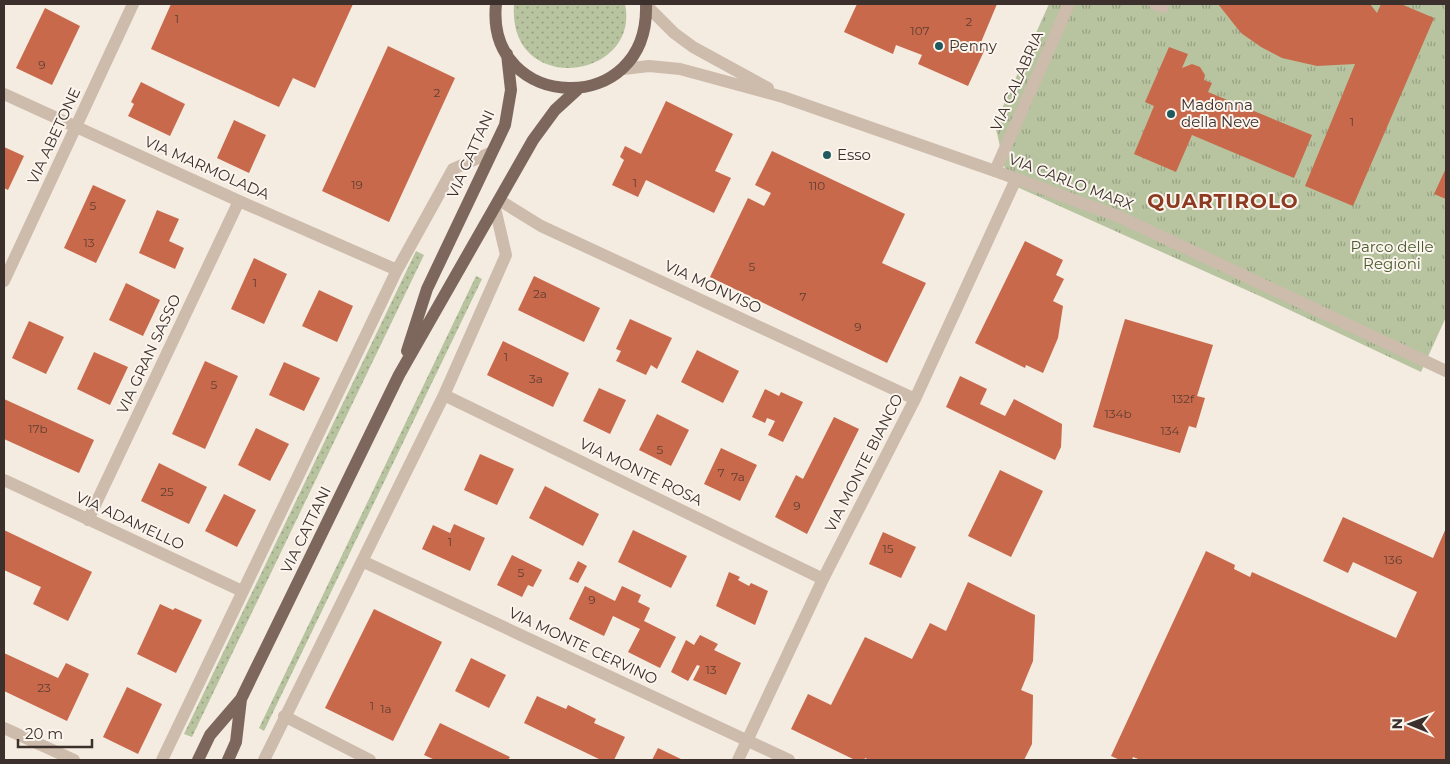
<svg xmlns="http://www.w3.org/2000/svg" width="1450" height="764" viewBox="0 0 1450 764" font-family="Montserrat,sans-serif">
  <defs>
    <pattern id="grass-dots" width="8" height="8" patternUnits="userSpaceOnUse" patternTransform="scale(1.25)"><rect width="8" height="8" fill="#b8c4a0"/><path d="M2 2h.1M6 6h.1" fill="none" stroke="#97a083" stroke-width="1.8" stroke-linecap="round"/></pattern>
    <pattern id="park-tufts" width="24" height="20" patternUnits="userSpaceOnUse" patternTransform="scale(1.25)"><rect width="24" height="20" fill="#b8c4a0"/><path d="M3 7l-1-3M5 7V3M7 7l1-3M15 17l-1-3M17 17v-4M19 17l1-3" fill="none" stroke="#97a083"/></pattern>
  </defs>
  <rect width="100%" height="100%" fill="#f4ebe1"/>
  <path fill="url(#grass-dots)" d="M514 4H625C641 80 507 98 514 4Z
    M416 251 424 255 192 737 184 734Z
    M476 276 482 279 264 731 259 728Z"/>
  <path fill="url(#park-tufts)" d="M1049 4H1446V317L1421 372 1262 297 1008 183 995 124Z"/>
  <path fill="#c8694b" d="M171 4H353L315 88 293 78 279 107 151 49Z
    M857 4H997L979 47 985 49 968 86 918 64 922 55 896 45 893 54 844 32Z
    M1218 4H1370L1377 13 1381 4H1401L1434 18 1353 206 1305 186 1355 64 1317 66 1282 58 1261 47 1241 33Z
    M45 8 80 26 52 85 16 68Z
    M388 46 455 78 389 222 322 191Z
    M1169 47 1188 54 1182 68 1192 64 1200 67 1205 75 1204 80 1212 83 1208 92 1312 135 1294 178 1192 135 1176 172 1134 154 1154 106 1145 102Z
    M141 82 185 104 170 136 128 116 134 104 131 102Z
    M666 101 733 134 715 171 731 178 714 213 646 180 638 197 612 185 624 160 620 157 625 146 641 154Z
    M234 120 266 135 249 173 217 158Z
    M4 147 24 156 8 190 4 188Z
    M772 151 905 214 882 263 926 283 887 363 710 277 748 198 764 206 771 193 755 185Z
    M1446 168V199L1434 194Z
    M93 185 126 200 96 263 64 248Z
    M157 210 179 219 169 241 184 248 175 269 139 253Z
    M1025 241 1063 260 1056 275 1064 279 1053 301 1063 306 1058 338 1043 373 1026 365 1025 368 975 343Z
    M254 258 287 274 264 324 231 309Z
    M534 276 600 308 584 342 518 310Z
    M126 283 160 300 143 336 109 320Z
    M319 290 353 306 337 342 302 326Z
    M630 319 672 338 657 369 651 365 646 375 616 361 621 351 616 349Z
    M1125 319 1213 345 1197 396 1205 398 1196 428 1189 426 1180 453 1093 427Z
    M29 321 64 337 46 374 12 358Z
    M503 341 569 373 553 407 487 375Z
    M697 350 739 371 723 403 681 382Z
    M94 352 128 367 110 405 77 389Z
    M205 361 238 376 205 449 172 434Z
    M284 362 320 378 304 411 269 395Z
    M960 376 987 389 980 404 1005 416 1014 399 1062 424 1061 447 1055 460 946 407Z
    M599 388 626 400 610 434 583 421Z
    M765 389 779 396 781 392 803 402 783 442 768 435 775 421 767 418 765 423 752 417Z
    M4 399 94 440 79 473 4 439Z
    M657 414 689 430 671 466 639 450Z
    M834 417 859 429 807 534 775 517 796 475 803 479Z
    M256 428 289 444 270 481 238 465Z
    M721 448 757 465 740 501 704 484Z
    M480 454 514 469 497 505 464 490Z
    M159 463 207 487 189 524 141 501Z
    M1000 470 1043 491 1011 557 968 536Z
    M545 486 599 514 583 546 529 518Z
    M224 494 256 510 237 547 205 531Z
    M1343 517 1433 558 1446 528V760H1141L1133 757 1132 760H1120L1111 756 1206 551 1235 565 1234 569 1250 577 1252 572 1396 638 1417 592 1353 562 1348 573 1323 561Z
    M454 524 485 538 470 571 422 549 433 525 450 533Z
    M4 530 92 572 68 621 33 604 41 587 4 570Z
    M633 530 687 556 671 588 618 562Z
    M883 532 916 547 901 578 869 564Z
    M512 555 542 570 533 587 528 585 522 597 497 585Z
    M578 561 587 566 578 583 569 579Z
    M729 572 740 577 738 580 749 586 751 583 768 591 755 625 716 606Z
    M968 582 1035 615 1033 661 1021 690 1033 695 1032 744 1024 760H870L865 758 864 760H855L791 729 808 694 831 705 865 637 912 659 930 623 946 631Z
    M585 586 615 601 622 586 641 595 638 602 650 608 644 621 676 637 660 668 628 652 640 629 613 616 604 636 569 619Z
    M160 604 173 610 175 608 202 620 176 673 137 654Z
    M374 609 442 642 393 741 325 708Z
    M700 635 718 644 714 650 741 663 726 695 693 680 700 666 697 665 688 681 671 672 686 640 694 645Z
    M4 653 58 678 66 663 89 674 67 721 4 691Z
    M471 658 506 675 489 708 455 691Z
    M127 687 162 704 138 754 103 737Z
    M537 696 566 709 568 705 596 719 594 723 625 737 614 760H601L524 723Z
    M440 723 510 757 508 760H435L424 755Z
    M658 748 683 760H652Z"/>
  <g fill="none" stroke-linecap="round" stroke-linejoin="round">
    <path stroke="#cdbbac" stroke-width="12" d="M1155 4 1163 7"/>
    <path stroke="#cdbbac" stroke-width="12" d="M4 94 239 201 397 270
      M995 171 1069 4
      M499 200 541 226 915 399
      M4 281 133 4
      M444 395 823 579
      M4 480 242 591
      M88 520 239 201
      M362 561 789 760
      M284 716 370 760
      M4 728 74 760
      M162 760 397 270 453 169 490 153
      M264 760 444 395 506 255 495 208
      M738 760 823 579 915 399 1016 179"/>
    <path stroke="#cdbbac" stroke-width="12" d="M646 5 674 33 693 47 768 88
      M623 69 649 66 680 69 783 97 995 171 1120 217 1446 371"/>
    <path stroke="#7d675c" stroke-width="12" d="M496 4C485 112 650 120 646 4
      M407 351 427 289 505 125 511 90 507 54
      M198 760 210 735 241 699 399 375 533 140 555 110 578 89
      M228 760 236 742 241 699"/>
  </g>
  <g fill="#1f5a5e" stroke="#fbf5ee" stroke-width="2">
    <circle cx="939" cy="46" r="5"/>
    <circle cx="1171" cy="114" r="5"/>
    <circle cx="827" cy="155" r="5"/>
  </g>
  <g text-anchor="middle" stroke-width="4" stroke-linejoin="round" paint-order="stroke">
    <g font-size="12" fill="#5e3e33">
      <text x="177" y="23">1</text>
      <text x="969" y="26">2</text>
      <text x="920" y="35">107</text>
      <text x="42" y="69">9</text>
      <text x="437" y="97">2</text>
      <text x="1352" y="126">1</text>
      <text x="635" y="187">1</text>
      <text x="357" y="189">19</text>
      <text x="817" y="190">110</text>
      <text x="93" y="210">5</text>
      <text x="89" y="247">13</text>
      <text x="752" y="271">5</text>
      <text x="255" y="287">1</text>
      <text x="540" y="298">2a</text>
      <text x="803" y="301">7</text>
      <text x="858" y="331">9</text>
      <text x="506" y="361">1</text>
      <text x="536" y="383">3a</text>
      <text x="214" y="389">5</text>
      <text x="1183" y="403">132f</text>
      <text x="1118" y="418">134b</text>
      <text x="38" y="433">17b</text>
      <text x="1170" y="435">134</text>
      <text x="660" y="454">5</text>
      <text x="721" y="477">7</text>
      <text x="738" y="481">7a</text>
      <text x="167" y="496">25</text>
      <text x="797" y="510">9</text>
      <text x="450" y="546">1</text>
      <text x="888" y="553">15</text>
      <text x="1393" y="564">136</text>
      <text x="521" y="577">5</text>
      <text x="592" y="604">9</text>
      <text x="711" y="674">13</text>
      <text x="44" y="692">23</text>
      <text x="372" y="710">1</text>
      <text x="386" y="713">1a</text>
    </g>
    <g font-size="15" fill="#3b302b" stroke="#fbf5ee" text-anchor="start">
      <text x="949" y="51">Penny</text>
      <text x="1181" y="110">Madonna<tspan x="1181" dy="17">della Neve</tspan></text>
      <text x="837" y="160">Esso</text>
    </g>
    <g font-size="15" fill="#3b302b" stroke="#fbf5ee">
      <text transform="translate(1017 81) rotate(-66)" y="5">VIA CALABRIA</text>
      <text transform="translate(54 136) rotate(-65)" y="5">VIA ABETONE</text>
      <text transform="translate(471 154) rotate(-66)" y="5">VIA CATTANI</text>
      <text transform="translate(207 168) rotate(24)" y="5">VIA MARMOLADA</text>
      <text transform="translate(1071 182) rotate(21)" y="5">VIA CARLO MARX</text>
      <text transform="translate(713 287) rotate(25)" y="5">VIA MONVISO</text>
      <text transform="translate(149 354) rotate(-65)" y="5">VIA GRAN SASSO</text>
      <text transform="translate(864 463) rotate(-63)" y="5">VIA MONTE BIANCO</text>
      <text transform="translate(641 472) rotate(26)" y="5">VIA MONTE ROSA</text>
      <text transform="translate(130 521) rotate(25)" y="5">VIA ADAMELLO</text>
      <text transform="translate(306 530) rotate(-64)" y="5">VIA CATTANI</text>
      <text transform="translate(583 646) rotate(25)" y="5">VIA MONTE CERVINO</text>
    </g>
    <g font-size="15" fill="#4a5a2e" stroke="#fbf5ee">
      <text x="1392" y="252">Parco delle<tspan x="1392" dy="17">Regioni</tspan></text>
    </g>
    <g font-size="20" font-weight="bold" letter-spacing="1" fill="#8c3b22" stroke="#fbf5ee">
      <text x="1223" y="208">QUARTIROLO</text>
    </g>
  </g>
  <rect width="1450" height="764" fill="none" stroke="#3b302b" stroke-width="10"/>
  <g transform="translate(1410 724) rotate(271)" stroke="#fbf5ee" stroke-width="4" paint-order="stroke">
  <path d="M0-4L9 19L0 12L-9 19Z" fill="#3b302b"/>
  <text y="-8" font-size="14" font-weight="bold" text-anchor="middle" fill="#3b302b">N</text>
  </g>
  <path d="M18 739v8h74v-8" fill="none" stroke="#3b302b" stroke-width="2.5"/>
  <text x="25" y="739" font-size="15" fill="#3b302b" stroke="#fbf5ee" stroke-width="4" paint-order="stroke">20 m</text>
</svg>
